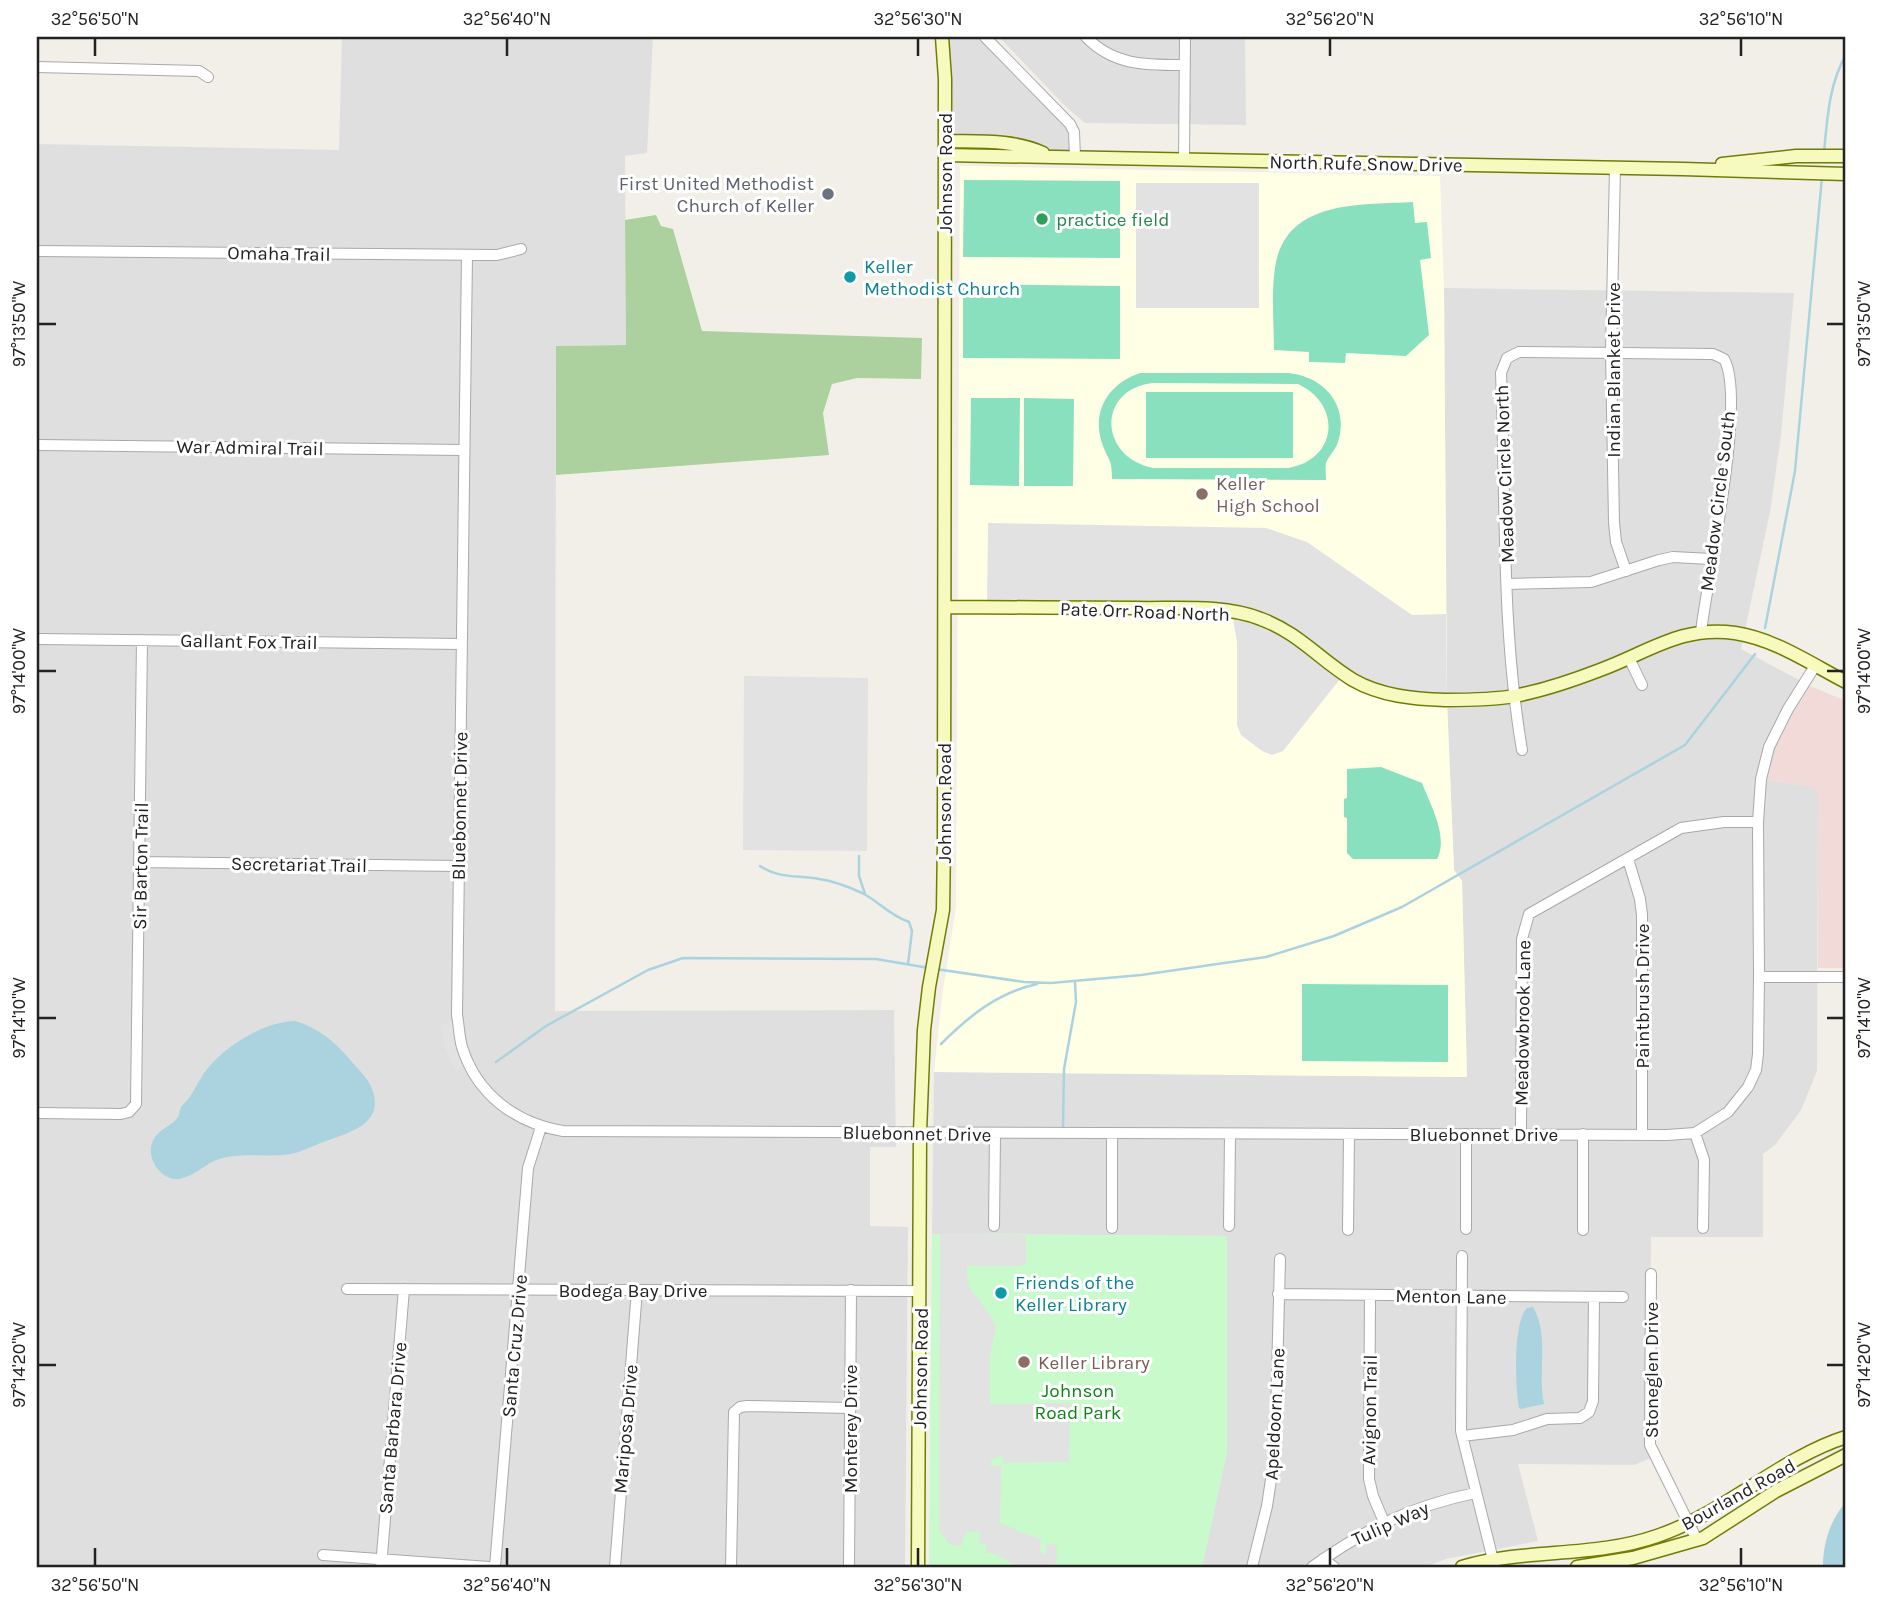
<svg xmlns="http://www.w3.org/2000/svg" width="1883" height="1604" viewBox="0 0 1883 1604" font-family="Karla,sans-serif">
  <rect width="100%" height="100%" fill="#f2efe9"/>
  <path fill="#e0dfdf" d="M342 37H653L647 153 625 156 626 345 556 346 555 1011 894 1010 896 1147H870V1226L908 1227 905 1567H37V144L339 150Z
    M942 37H985L1070 124 1075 157 945 141Z
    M999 37H1245L1246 125 1085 123 1065 106Z
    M1444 288 1794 293 1781 435 1770 512 1741 649 1810 686 1781 733 1768 780 1812 787 1818 792 1817 1071 1801 1110 1776 1144 1763 1154V1237H1651L1650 1439 1654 1457 1634 1465 1518 1464 1538 1541 1446 1559 1425 1567H1202L1227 1451V1236L932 1234 934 1072 1467 1077 1462 881 1454 870 1447 700Z"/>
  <path fill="#f2dad9" d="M1810 686 1846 701V968H1818V792L1812 787 1767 780 1781 733Z"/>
  <path fill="#ffffe5" d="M960 166 1440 176 1444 288 1447 700 1454 870 1462 881 1467 1077 934 1072 942 997 956 907Z"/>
  <path fill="#add19e" d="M656 215 661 226 673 229 702 331 922 338 921 379 857 378 832 384 823 413 829 455 556 475V346L626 345 625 220Z"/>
  <path fill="#c8facc" d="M932 1234 1227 1236V1451L1202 1567H929Z"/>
  <path fill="#88e0be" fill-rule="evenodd" d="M964 180 1120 181V258L963 257Z
    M1413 202 1415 223 1427 222 1431 258 1420 260 1429 335 1406 356 1346 353 1345 363 1309 362V352L1274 350C1274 323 1271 295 1275 268 1285 199 1361 205 1413 202Z
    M963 284 1120 286V359L963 358Z
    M1140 373H1288C1322 376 1348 403 1339 438 1337 449 1329 455 1326 463 1325 468 1326 475 1326 480L1112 479C1112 457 1108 461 1102 443 1091 410 1110 383 1140 373ZM1153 383 1298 384C1343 405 1337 460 1288 468H1153C1098 457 1097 389 1153 383Z
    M1146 392H1293V458H1146Z
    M971 398H1020L1019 486 970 485Z
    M1024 398 1074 399 1073 486H1024Z
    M1381 767 1422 783C1430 804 1449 837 1437 859H1353L1347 853V818L1344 817V799L1347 798V769Z
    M1302 984 1448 985V1062L1302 1061Z"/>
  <path fill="#e2e2e2" d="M1136 183H1259V308H1136Z
    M988 523 1266 528 1307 542 1412 615 1446 614 1447 700 1414 699 1344 674 1283 751 1272 755 1262 751 1241 735 1237 725V642L1232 612 987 607Z
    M744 676 868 678 867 851 743 850Z
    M458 1021 470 1064 455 1071 444 1044 441 1024Z
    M940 1234 1026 1235V1263L1020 1266H967V1275L969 1287 990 1315 996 1328 990 1355V1404L1070 1403 1069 1462 1004 1463 1002 1455 992 1459 990 1466 1001 1465 1000 1523 1041 1540 1040 1551 1046 1555 1047 1544 1057 1545 1056 1563 1047 1567H1020L992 1553H986V1544H979L980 1531 966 1532 961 1546 950 1545 939 1530Z"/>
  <path fill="#aad3df" d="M295 1021C316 1027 333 1040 347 1056 357 1069 370 1078 374 1095 382 1129 338 1135 316 1145 308 1148 300 1152 291 1154 263 1159 229 1148 204 1167 197 1172 188 1177 180 1179 162 1182 146 1159 152 1143 157 1129 171 1127 178 1117 180 1114 179 1111 181 1107 184 1103 189 1099 191 1095 197 1086 201 1076 208 1068 228 1044 264 1022 295 1021Z
    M1533 1307C1550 1336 1537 1372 1544 1404L1521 1409 1519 1408C1515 1387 1513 1322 1527 1308Z
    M1846 1502V1567H1823C1823 1543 1830 1520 1846 1502Z"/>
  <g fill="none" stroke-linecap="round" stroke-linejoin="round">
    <path stroke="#aad3df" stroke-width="2.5" d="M1824 153C1827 120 1829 83 1846 55
      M1765 628 1795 471 1822 177
      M859 856V876L865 894
      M760 866C779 879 798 875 819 879 833 881 849 887 862 893 880 902 887 914 909 922L912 931 908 964
      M936 969 1024 982 1051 983 1141 975 1266 957 1334 936 1402 907 1685 745 1755 654
      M941 1044C969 1016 997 993 1037 984
      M496 1062 546 1026 648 970 683 958 876 959 929 968
      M1063 1127 1064 1069 1076 1002 1075 982"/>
    <defs>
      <path id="street" d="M985 37 1070 124 1074 132 1075 157
        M1086 37C1114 66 1147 65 1185 65
        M37 67 199 71 208 77
        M1184 160 1185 37
        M1615 168 1611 352 1614 523 1616 542 1626 571
        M37 251 497 255 521 249
        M467 255 457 1015C459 1025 459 1037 462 1047 477 1095 516 1123 563 1131L1667 1135 1695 1133 1728 1112 1748 1087 1756 1070 1758 1054 1759 977 1758 822 1761 779 1769 747 1788 709 1815 666
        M37 445 463 450
        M1508 584 1591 582 1659 560 1673 557 1711 559
        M37 639 461 644
        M1629 658 1642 685
        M1522 750C1501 626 1506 499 1501 373L1507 358 1519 352 1713 354 1724 359C1747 398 1707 579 1701 632
        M1628 859 1640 899 1642 915V1135
        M140 862 458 866
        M1759 977H1846
        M37 1113 121 1114 129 1112 136 1104 142 640
        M1521 1133 1522 939 1529 914 1681 828 1724 822H1758
        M1695 1133 1704 1160 1703 1228
        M994 1226 995 1134
        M1229 1226 1230 1134
        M1112 1228V1133
        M1466 1229V1134
        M1348 1230 1349 1134
        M1583 1230V1134
        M1462 1256 1461 1431 1493 1560
        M1651 1274 1650 1445 1697 1540
        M347 1289 920 1291
        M1278 1294 1623 1297
        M1370 1295 1369 1479 1373 1496 1384 1522
        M1462 1436 1513 1430 1547 1419 1580 1418 1589 1412 1593 1401 1594 1297
        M323 1555 489 1567
        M1323 1559 1334 1567
        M381 1567 404 1289
        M495 1567 528 1168 541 1127
        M615 1567 637 1290
        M731 1567 734 1412 740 1407 747 1406 851 1408
        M849 1567 851 1290
        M1252 1567 1267 1506 1275 1453 1280 1259
        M1312 1567C1366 1529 1408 1507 1475 1493"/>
      <path id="secondary" d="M945 141C978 142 1012 139 1043 153
        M945 155 1683 169 1846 174
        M1722 164 1796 156H1846
        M945 607C1008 607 1072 608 1135 608 1175 609 1223 604 1261 619 1299 633 1320 660 1353 680 1381 696 1414 699 1445 700 1467 700 1493 700 1514 696 1541 691 1574 680 1600 670 1647 653 1682 625 1735 633 1775 639 1811 664 1846 682
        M918 1567 920 1132 924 1030 929 987 943 910 944 842 945 79 942 37
        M1462 1567C1525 1548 1594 1558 1657 1536 1725 1513 1780 1458 1846 1437
        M1577 1567 1633 1558 1703 1538 1776 1491 1846 1455"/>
    </defs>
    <use href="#street" stroke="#a9a9a9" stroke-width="12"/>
    <use href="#secondary" stroke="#707d05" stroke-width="15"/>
    <use href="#street" stroke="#fff" stroke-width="10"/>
    <use href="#secondary" stroke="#f7fabf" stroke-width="12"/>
  </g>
  <path fill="none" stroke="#222" stroke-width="2.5" d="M95 38V56M507 38V56M918 38V56M1330 38V56M1741 38V56M38 324H56M1827 324H1844M38 671H56M1827 671H1844M38 1018H56M1827 1018H1844M38 1365H56M1827 1365H1844M95 1548V1566M507 1548V1566M918 1548V1566M1330 1548V1566M1741 1548V1566"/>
  <circle fill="#6b7280" stroke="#fff" stroke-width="2.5" cx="828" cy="194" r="7"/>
  <circle fill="#2e9e5b" stroke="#fff" stroke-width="2.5" cx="1042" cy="219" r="7"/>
  <g fill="#0f9aa8" stroke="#fff" stroke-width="2.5">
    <circle cx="850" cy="277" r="7"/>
    <circle cx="1001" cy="1293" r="7"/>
  </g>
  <g fill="#8d6e63" stroke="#fff" stroke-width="2.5">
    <circle cx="1202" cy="494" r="7"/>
    <circle cx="1024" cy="1362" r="7"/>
  </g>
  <g text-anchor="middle" stroke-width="6" stroke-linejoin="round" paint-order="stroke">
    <g font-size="19" fill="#222" stroke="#fff">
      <text transform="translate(1366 163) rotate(1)" y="7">North Rufe Snow Drive</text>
      <text transform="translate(945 173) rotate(-90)" y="7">Johnson Road</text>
      <text transform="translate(279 253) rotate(1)" y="7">Omaha Trail</text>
      <text transform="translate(1613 370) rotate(-90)" y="7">Indian Blanket Drive</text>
      <text transform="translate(250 447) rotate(1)" y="7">War Admiral Trail</text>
      <text transform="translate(1504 474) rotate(-92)" y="7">Meadow Circle North</text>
      <text transform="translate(1717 501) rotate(-83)" y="7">Meadow Circle South</text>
      <text transform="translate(1145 611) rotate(2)" y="7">Pate Orr Road North</text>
      <text transform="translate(249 641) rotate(1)" y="7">Gallant Fox Trail</text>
      <text transform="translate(944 803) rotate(-90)" y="7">Johnson Road</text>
      <text transform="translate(459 806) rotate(-89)" y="7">Bluebonnet Drive</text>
      <text transform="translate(299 864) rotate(1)" y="7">Secretariat Trail</text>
      <text transform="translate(140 866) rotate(-89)" y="7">Sir Barton Trail</text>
      <text transform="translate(1642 996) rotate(-90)" y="7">Paintbrush Drive</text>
      <text transform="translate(1522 1023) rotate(-89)" y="7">Meadowbrook Lane</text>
      <text transform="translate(917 1133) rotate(1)" y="7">Bluebonnet Drive</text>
      <text x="1484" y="1141">Bluebonnet Drive</text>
      <text x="633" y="1297">Bodega Bay Drive</text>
      <text transform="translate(1451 1296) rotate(1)" y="7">Menton Lane</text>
      <text transform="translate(514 1346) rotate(-85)" y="7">Santa Cruz Drive</text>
      <text transform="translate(920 1368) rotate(-89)" y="7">Johnson Road</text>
      <text transform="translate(1651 1370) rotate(-90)" y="7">Stoneglen Drive</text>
      <text transform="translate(1369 1410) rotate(-89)" y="7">Avignon Trail</text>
      <text transform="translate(1274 1414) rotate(-87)" y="7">Apeldoorn Lane</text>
      <text transform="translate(392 1428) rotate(-85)" y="7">Santa Barbara Drive</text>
      <text transform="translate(625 1429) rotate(-85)" y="7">Mariposa Drive</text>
      <text transform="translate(850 1429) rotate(-90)" y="7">Monterey Drive</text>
      <text transform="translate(1738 1494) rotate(-29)" y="7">Bourland Road</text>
      <text transform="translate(1390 1523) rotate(-24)" y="7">Tulip Way</text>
    </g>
    <g font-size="19" fill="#5b616d" stroke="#fff" text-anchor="end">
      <text x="814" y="190">First United Methodist<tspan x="814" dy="22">Church of Keller</tspan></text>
    </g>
    <g font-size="19" fill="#27864d" stroke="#fff" text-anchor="start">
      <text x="1056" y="226">practice field</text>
    </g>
    <g font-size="19" fill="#0d838f" stroke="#fff" text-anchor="start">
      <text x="864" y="273">Keller<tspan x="864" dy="22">Methodist Church</tspan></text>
      <text x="1015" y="1289">Friends of the<tspan x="1015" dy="22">Keller Library</tspan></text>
    </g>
    <g font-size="19" fill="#785e54" stroke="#fff" text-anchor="start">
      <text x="1216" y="490">Keller<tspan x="1216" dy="22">High School</tspan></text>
      <text x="1038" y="1369">Keller Library</text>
    </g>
    <g font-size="19" fill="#0c8416" stroke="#fff">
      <text x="1078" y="1397">Johnson<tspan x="1078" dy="22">Road Park</tspan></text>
    </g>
  </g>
  <rect width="1883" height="1604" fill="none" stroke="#ffffff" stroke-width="77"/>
  <rect x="38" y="38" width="1806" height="1528" fill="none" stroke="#222" stroke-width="2.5"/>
  <g font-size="18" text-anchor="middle" fill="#222">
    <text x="95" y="25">32°56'50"N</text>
    <text x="507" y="25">32°56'40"N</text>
    <text x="918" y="25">32°56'30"N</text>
    <text x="1330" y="25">32°56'20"N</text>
    <text x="1741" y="25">32°56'10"N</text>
    <text transform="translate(1864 324) rotate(-90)" y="6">97°13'50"W</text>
    <text transform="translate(19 324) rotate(-90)" y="6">97°13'50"W</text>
    <text transform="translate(1864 671) rotate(-90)" y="6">97°14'00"W</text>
    <text transform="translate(19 671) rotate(-90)" y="6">97°14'00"W</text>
    <text transform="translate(1864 1018) rotate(-90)" y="6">97°14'10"W</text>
    <text transform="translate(19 1018) rotate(-90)" y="6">97°14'10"W</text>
    <text transform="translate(1864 1365) rotate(-90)" y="6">97°14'20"W</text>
    <text transform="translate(19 1365) rotate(-90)" y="6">97°14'20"W</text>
    <text x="95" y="1591">32°56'50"N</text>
    <text x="507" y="1591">32°56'40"N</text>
    <text x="918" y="1591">32°56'30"N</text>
    <text x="1330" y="1591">32°56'20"N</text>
    <text x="1741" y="1591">32°56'10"N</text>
  </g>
</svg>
